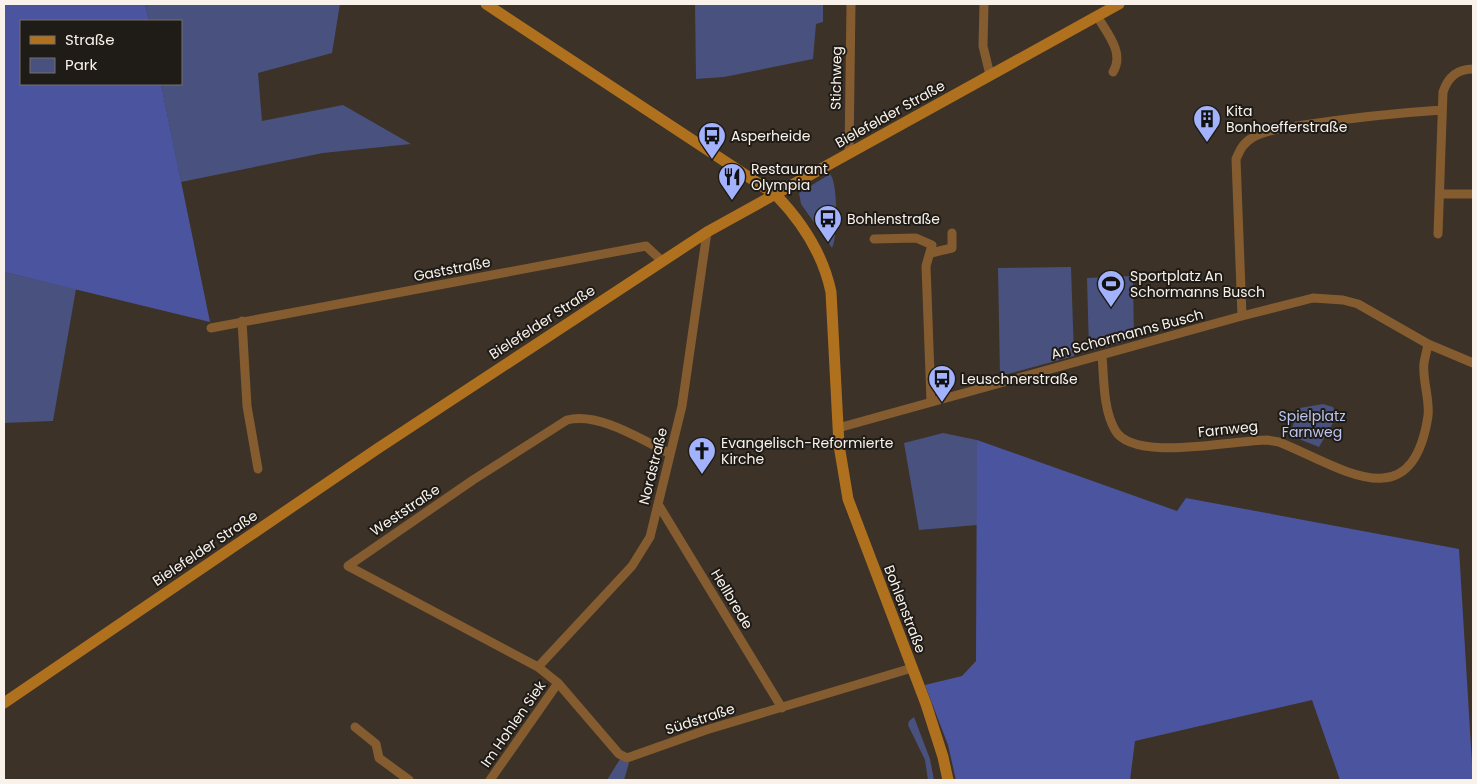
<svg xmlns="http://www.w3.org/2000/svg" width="1477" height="784" viewBox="0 0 1477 784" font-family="Poppins,sans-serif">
  <rect width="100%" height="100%" fill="#3c3227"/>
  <path fill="#49517e" d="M145 4H340L332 53 258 73 262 121 343 105 411 144 323 153 181 182 161 84H181V21H149Z
    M695 4H823V22L816 24 813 59 724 77 696 79Z
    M830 174C838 182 838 237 832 248L801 204 799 193Z
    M1071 267 1074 356 1000 376 998 268Z
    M4 272 76 289 53 421 4 423Z
    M1133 276 1134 339 1089 351 1087 278Z
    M1323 404 1333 407 1337 416 1319 447 1289 435 1300 408Z
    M943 433 977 440V525L919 530 904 443Z
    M914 717 930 759 934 780H928L925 760 908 725 909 721Z
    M620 759 629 763 624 780H607Z"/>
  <path fill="#4b559f" d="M4 4H145L149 21H21V84H161L210 322 4 272Z
    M977 440 1177 511 1186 498 1459 549 1473 780H1340L1312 700 1135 741 1130 780H956L948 745 925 685 962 676 976 661Z"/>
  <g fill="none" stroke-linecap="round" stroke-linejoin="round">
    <path stroke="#845c2f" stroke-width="9" d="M984 4 983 46 990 75
      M1097 16C1107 33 1125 53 1113 72
      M849 153 851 4
      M1440 194H1473
      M1438 234 1443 92C1448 77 1457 69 1473 69
      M874 239 916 238 932 245 926 266 931 401
      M931 253 952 248V233
      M1242 316 1236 159C1240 150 1243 143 1252 138 1267 129 1287 128 1304 125 1350 118 1396 113 1442 110
      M242 321 247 406 258 469
      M211 328 646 246 662 261
      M1102 355C1104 379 1103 409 1115 430 1133 463 1234 440 1267 440L1279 442C1341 467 1412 521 1428 416 1430 398 1422 380 1424 363 1425 357 1427 350 1428 344
      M838 428 1242 316 1313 298 1343 300 1358 304 1428 344 1473 363
      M669 453C640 439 599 412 567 420L473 480 348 566 538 667 558 683 619 754 627 758 706 730 912 668
      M658 504 782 708
      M538 667 632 566 650 537 682 406 707 232
      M355 727 376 744 379 758 409 780
      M490 780 558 683"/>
    <path stroke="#b0711e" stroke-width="11" d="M486 4 776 195C803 223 823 254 831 292L839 445 848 499 926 704 943 757 948 780
      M4 703 377 449 707 232 1119 4"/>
  </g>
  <defs>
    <symbol id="building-pin" viewBox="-11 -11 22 30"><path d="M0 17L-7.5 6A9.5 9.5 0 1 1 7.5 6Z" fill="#a3b2fd" stroke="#1f1b16"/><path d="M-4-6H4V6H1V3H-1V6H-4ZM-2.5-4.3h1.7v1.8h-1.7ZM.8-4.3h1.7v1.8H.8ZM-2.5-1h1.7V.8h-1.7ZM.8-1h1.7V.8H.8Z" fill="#111"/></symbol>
    <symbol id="bus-pin" viewBox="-11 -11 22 30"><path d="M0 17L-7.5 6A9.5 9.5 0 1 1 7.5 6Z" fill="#a3b2fd" stroke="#1f1b16"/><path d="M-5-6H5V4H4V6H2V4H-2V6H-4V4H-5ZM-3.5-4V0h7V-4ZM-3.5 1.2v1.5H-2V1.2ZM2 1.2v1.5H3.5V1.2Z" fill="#111"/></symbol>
    <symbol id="restaurant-pin" viewBox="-11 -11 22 30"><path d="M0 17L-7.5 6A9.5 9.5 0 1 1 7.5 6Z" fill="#a3b2fd" stroke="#1f1b16"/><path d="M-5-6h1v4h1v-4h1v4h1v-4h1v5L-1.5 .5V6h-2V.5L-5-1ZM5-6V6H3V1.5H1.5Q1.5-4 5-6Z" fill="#111"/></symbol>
    <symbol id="stadium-pin" viewBox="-11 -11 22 30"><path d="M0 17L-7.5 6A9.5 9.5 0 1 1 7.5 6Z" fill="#a3b2fd" stroke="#1f1b16"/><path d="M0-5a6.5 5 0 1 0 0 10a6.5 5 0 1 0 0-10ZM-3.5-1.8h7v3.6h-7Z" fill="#111"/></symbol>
    <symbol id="church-pin" viewBox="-11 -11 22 30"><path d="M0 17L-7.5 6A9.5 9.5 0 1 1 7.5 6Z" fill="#a3b2fd" stroke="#1f1b16"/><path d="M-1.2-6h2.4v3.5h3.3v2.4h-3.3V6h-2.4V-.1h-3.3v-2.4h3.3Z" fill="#111"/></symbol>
  </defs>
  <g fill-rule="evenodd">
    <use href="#building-pin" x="1191" y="103" width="32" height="43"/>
    <use href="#bus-pin" x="696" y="120" width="32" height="43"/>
    <use href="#restaurant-pin" x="716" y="161" width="32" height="43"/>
    <use href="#bus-pin" x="812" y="203" width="32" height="43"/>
    <use href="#stadium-pin" x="1095" y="268" width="32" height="43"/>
    <use href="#bus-pin" x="926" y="363" width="32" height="43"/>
    <use href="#church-pin" x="686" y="435" width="32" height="43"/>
  </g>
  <g text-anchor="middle" stroke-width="4" stroke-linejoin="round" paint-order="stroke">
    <g font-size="14" fill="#f9f2eb" stroke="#1f1b16">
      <text transform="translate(836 78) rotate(-89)" y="5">Stichweg</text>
      <text transform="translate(890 114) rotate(-29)" y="5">Bielefelder Straße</text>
      <text transform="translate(452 269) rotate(-11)" y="5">Gaststraße</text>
      <text transform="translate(542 322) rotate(-33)" y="5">Bielefelder Straße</text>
      <text transform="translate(1127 334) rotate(-15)" y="5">An Schormanns Busch</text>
      <text transform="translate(1228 429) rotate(-6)" y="5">Farnweg</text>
      <text transform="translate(653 466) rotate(-76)" y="5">Nordstraße</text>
      <text transform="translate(405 510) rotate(-34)" y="5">Weststraße</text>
      <text transform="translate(205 548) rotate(-34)" y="5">Bielefelder Straße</text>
      <text transform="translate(732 599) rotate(59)" y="5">Hellbrede</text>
      <text transform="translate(905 609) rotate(69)" y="5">Bohlenstraße</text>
      <text transform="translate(700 719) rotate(-18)" y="5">Südstraße</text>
      <text transform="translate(513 724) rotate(-55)" y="5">Im Hohlen Siek</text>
    </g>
    <g font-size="14" fill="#f9f2eb" stroke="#1f1b16" text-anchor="start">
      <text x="1226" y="116">Kita<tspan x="1226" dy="16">Bonhoefferstraße</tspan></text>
      <text x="731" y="141">Asperheide</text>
      <text x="751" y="174">Restaurant<tspan x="751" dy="16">Olympia</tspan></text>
      <text x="847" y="224">Bohlenstraße</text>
      <text x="1130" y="281">Sportplatz An<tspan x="1130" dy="16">Schormanns Busch</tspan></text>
      <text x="961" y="384">Leuschnerstraße</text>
      <text x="721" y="448">Evangelisch-Reformierte<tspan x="721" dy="16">Kirche</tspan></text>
    </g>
    <g font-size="14" fill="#bdc6f0" stroke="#1f1b16">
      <text x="1312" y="421">Spielplatz<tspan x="1312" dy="16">Farnweg</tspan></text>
    </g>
  </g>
  <rect width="1477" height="784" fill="none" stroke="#f9f2eb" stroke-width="10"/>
  <rect x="20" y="20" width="162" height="65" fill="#1f1b16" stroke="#76716b"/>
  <rect x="30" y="36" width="25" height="8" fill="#b0711e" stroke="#76716b"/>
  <text x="65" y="45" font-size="15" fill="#f9f2eb">Straße</text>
  <rect x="30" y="58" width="25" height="15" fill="#49517e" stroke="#76716b"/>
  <text x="65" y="70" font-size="15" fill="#f9f2eb">Park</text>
</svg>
